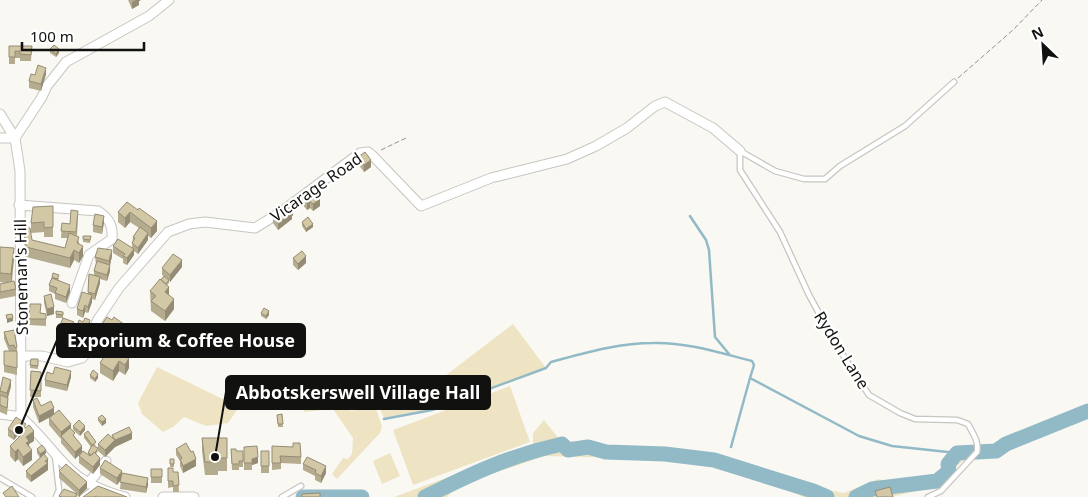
<svg xmlns="http://www.w3.org/2000/svg" width="1088" height="497" viewBox="0 0 1088 497" font-family="'Noto Sans',sans-serif">
  <rect width="100%" height="100%" fill="#f9f8f3"/>
  <path fill="#eee4c3" d="M513 324 546 368 432 410 384 419 379 405 445 376Z
    M157 367 239 407 228 423 206 426 184 417 173 427 163 432 142 414 138 403Z
    M510 386 530 442 413 485 393 430Z
    M311 388 334 397 351 411 375 406 382 426 380 433 337 479 332 474 343 458 348 459 352 454 353 438 333 409 304 412 305 390Z
    M544 420 560 440 637 450 692 451 728 458 813 487 844 493 878 479 896 483 949 471 948 464 957 453H971L937 486 891 497H803L782 486 702 460 545 456 459 485 447 497H394L533 446V433Z
    M390 453 400 476 382 484 373 461Z"/>
  <g fill="none" stroke-linecap="round" stroke-linejoin="round">
    <path stroke="#91bac6" stroke-width="2.5" d="M690 216 706 240 709 250 715 337 729 354
      M384 419 432 410 546 368 551 362C585 353 618 343 653 343 687 342 720 353 752 361L754 365 750 378 859 436 892 446 957 453
      M731 447 750 378"/>
    <path stroke="#91bac6" stroke-width="15" d="M303 497H362
      M425 497C473 473 509 456 562 444L568 450 588 447 606 452 665 454 714 460 813 491 827 497
      M856 497 872 489 937 481 949 471 948 464 957 453 996 451 1006 444 1088 411"/>
    <defs>
      <path id="lane" d="M740 151V170L780 232 809 295 837 346 869 395 900 413 915 419 957 420 968 424C973 434 979 441 977 452L941 491 928 497
        M740 151 775 171 804 179H825L840 166 905 126 954 82
        M55 456 59 490 56 497
        M0 478 32 497
        M82 497 95 488
        M282 497 301 486"/>
      <path id="street" d="M0 114 15 138 20 171 21 417
        M0 138H15
        M15 138 42 97 47 86 66 62 149 16 169 0
        M19 205 98 211C110 219 113 226 112 239L89 255 72 303
        M23 356H42L68 362 82 358 87 352 97 321 119 288 168 232 189 224 205 222 255 228 281 212 360 153 368 152 373 156 421 206 491 178 567 159 596 146 627 128 655 106 665 102 713 128 740 151
        M0 414 21 417C63 455 63 481 125 497
        M88 484 106 461
        M163 497H194"/>
    </defs>
    <use href="#lane" stroke="#c7c5c1" stroke-width="7"/>
    <use href="#street" stroke="#c7c5c1" stroke-width="11"/>
    <path stroke="#93928e" stroke-width="1" stroke-dasharray="5 2.5" stroke-linecap="butt" d="M958 78 1013 30 1042 0
      M381 150 406 138"/>
    <use href="#lane" stroke="#fff" stroke-width="4.5"/>
    <use href="#street" stroke="#fff" stroke-width="9"/>
  </g>
  <path fill="#b5ac8f" d="M128 0H141L139 1V5L132 9Z
    M9 46H32L31 61H20V58H15V64H9Z
    M50 49 59 53 56 57 50 53Z
    M46 74 41 91 29 88V81L35 75Z
    M358 157 371 167 364 172 358 164Z
    M302 197 320 206 313 211 310 208 307 210 302 204Z
    M127 202 157 231 151 238 148 236V240L138 254 134 251V255L127 265 123 263V259L113 253V246L132 247 133 237 139 228 130 222 125 228 118 222V212Z
    M53 206V237H44V232L31 233V223Z
    M293 215 292 216V219L278 230 273 223V217Z
    M78 217 77 236 83 256 79 263 74 260 70 268 26 257 24 239V229L32 240 65 248 68 238H61L62 223 70 224Z
    M104 222 102 234 93 232V225Z
    M302 222 313 227 306 232 302 226Z
    M83 236H91L90 243 83 242Z
    M0 247 14 258 12 282 16 289V296L0 299V284L5 283 0 282Z
    M112 256 110 265V271L107 281 100 279V283L95 300 92 299V302L88 313 85 312 83 318 77 315V309L88 294 89 274 94 275V271L96 264 95 257Z
    M293 258 306 263 298 270 293 265Z
    M182 267 170 282 169 280V283L167 285 169 295 174 309 165 321 151 311 150 291 164 276 162 275V268Z
    M52 277 59 278 58 281 70 292 66 303 55 299V294L49 291V285Z
    M44 296 54 314 47 316 44 303Z
    M30 304 41 313 46 314V326L29 325Z
    M56 311 63 312V318L74 329 66 343 57 339V333L63 318H56Z
    M261 313 269 315 266 319 261 316Z
    M107 317 133 340 127 349 110 338 107 342 100 337V327Z
    M90 327 85 343 75 339V333Z
    M4 332 17 347V375L4 372V351H9L4 339Z
    M66 344 79 352V358H66Z
    M110 347 129 368 125 375 119 371 113 381 100 373V363Z
    M31 359H38V369L30 368Z
    M31 371 41 372V397H30Z
    M53 374 71 377 67 391 45 386V380Z
    M90 375 98 378 95 382 90 378Z
    M11 386 8 398V405L7 415 0 412V389Z
    M33 400 41 406 54 414 71 429 82 452 75 459 61 443V439L49 425V418L50 417 39 423 33 407Z
    M282 414 283 427H278L277 415Z
    M98 418 106 423 102 426 98 421Z
    M73 426 85 430 80 436 73 430Z
    M26 427 34 441 29 444 32 460 23 466 18 459 15 462 10 456V446L19 437 17 436 14 440 8 436V429Z
    M84 434 96 445 94 446 98 451 96 454 100 465 93 474 79 463V456L88 455V453L91 447 84 438Z
    M112 435 132 439 115 447 105 457 98 451V444L112 438Z
    M202 438H227V471H218V475H205L202 451Z
    M272 446 301 457V464L281 463V469L272 470Z
    M244 447 258 463 252 465V470H244Z
    M37 449 46 453 44 455 48 465V470L31 482 26 477V471L40 458 37 453Z
    M176 449 196 466 183 473 180 466V461L176 455Z
    M231 449 236 451H243V467H239V470H232Z
    M261 451H269V473H261Z
    M170 459H174V467H170Z
    M303 464 326 473 321 483 315 480V476L303 470Z
    M100 468 148 485 146 493 120 489 121 479 117 485 100 474Z
    M168 468 173 472H178L179 492H173V487L168 488Z
    M151 469H162V483H151Z
    M59 471 87 488 79 497 77 495V497H59V496L76 493 59 478Z"/>
  <path fill="#948c74" d="M136 0H141L139 1V5L132 9V2Z
    M59 49V53L56 57V54Z
    M46 68V74L41 91V84Z
    M371 160V167L364 172V165Z
    M320 199V206L313 211V204Z
    M310 201V208L307 210V203Z
    M293 208V215L292 216V219L278 230V223Z
    M130 212V222L125 228V218Z
    M104 216V222L102 234V227Z
    M157 221V231L151 238V228Z
    M313 224V227L306 232V229Z
    M148 233V240L138 254V248Z
    M83 246V256L79 263V253Z
    M14 248V258L11 284V274Z
    M134 249V255L127 265V258Z
    M74 250V260L70 268V258Z
    M112 250V256L110 265V271L107 281V275L109 268V261Z
    M306 256V263L298 270V264Z
    M182 260V267L170 282V275Z
    M100 277V283L95 300V294Z
    M70 285V292L66 303V297Z
    M169 287V297L165 292Z
    M92 295V302L88 313V307Z
    M174 299V309L165 321V311Z
    M85 305V312L83 318V311Z
    M54 307V314L47 316V309Z
    M269 311V315L266 319V316Z
    M13 318V321L7 323V319Z
    M90 320V327L85 343V336Z
    M74 322V329L66 343V336Z
    M110 328V338L107 342V332Z
    M133 331V340L127 349V339Z
    M129 358V368L125 375V365Z
    M119 361V371L113 381V371Z
    M71 371V377L67 391V385Z
    M98 374V378L95 382V379Z
    M11 380V386L7 400V393Z
    M54 408V415L39 423V416Z
    M106 419V423L102 426V422Z
    M71 424V431L61 436V439V432Z
    M85 426V430L80 436V432Z
    M17 429V436L14 440V433Z
    M34 431V441L29 444V451L26 453V437Z
    M132 433V439L115 447 105 457V450L115 440Z
    M82 446V452L75 459V452Z
    M18 449V459L15 462V452Z
    M32 450V460L23 466V457Z
    M46 450V453L40 458V454Z
    M258 457V463L252 465V459Z
    M100 458V465L93 474V467Z
    M48 459V470L31 482V476Z
    M196 459V466L183 473V466Z
    M326 466V473L321 483V476Z
    M122 471V478L117 485V478Z
    M148 478V485L146 493V487Z
    M87 482V488L79 497V490Z"/>
  <path fill="#d3c8a6" stroke="#948c74" d="M54 45 59 49 56 54 50 49Z
    M9 46H32L31 55 20 54V51H15V57H9Z
    M38 65 46 68 41 84 29 81 31 74 35 75Z
    M365 152 371 160 364 165 358 157Z
    M312 189 320 199 313 204 310 201 307 203 302 197Z
    M127 202 138 210 139 208 157 221 151 228 130 212 125 218 118 212Z
    M290 204 293 208 290 211 292 213 278 223 273 217Z
    M53 206V227L44 228V222L31 223 33 207Z
    M71 210 78 211 76 232 61 231 62 223 70 224Z
    M95 214 104 216 102 227 93 225Z
    M308 217 313 224 306 229 302 222Z
    M140 227 148 233 138 248 132 243 135 238 133 237Z
    M30 228 32 240 65 248 69 233 79 237 77 243 83 246 79 253 74 250 70 258 26 247 24 229Z
    M83 236H91L90 240 83 239Z
    M118 239 134 249 127 258 123 256 125 254 113 246Z
    M0 247 14 248 11 274 0 273Z
    M98 248 112 250 109 261 95 257Z
    M302 251 306 256 298 264 293 258Z
    M173 254 182 260 170 275 162 268Z
    M97 261 110 265 107 275 94 271Z
    M53 273 59 275 57 279 52 277Z
    M89 274 100 277 95 294 88 292Z
    M164 276 169 280 166 284 161 280Z
    M52 278 70 285 66 297 55 293 57 288 49 285Z
    M160 279 169 287 165 292 174 299 165 311 151 301 156 296 150 291Z
    M14 281 16 289 0 292V284Z
    M82 292 92 295 88 307 85 305 83 311 77 309Z
    M51 294 54 307 47 309 44 296Z
    M30 304H41L40 313 46 314V319H29Z
    M264 308 269 311 266 316 261 313Z
    M56 311 63 312V315L56 314Z
    M12 314 13 318 7 319 6 315Z
    M107 317 112 320 114 317 133 331 127 339 110 328 107 332 100 327Z
    M63 318 74 322 66 336 57 333Z
    M85 318 90 320 85 336 75 333 79 320 83 322Z
    M14 330 17 347 15 348 14 345 9 346 4 332Z
    M110 347 129 358 125 365 119 361 113 371 100 363Z
    M4 351H17V368L4 365Z
    M31 359H38V366L30 365Z
    M55 367 71 371 67 385 45 380 47 372 53 374Z
    M93 370 98 374 95 379 90 375Z
    M31 371 41 372V391L30 390Z
    M3 377 11 380 7 393 0 391Z
    M0 395 8 398 7 408 0 405Z
    M37 398 41 406 51 401 54 408 39 416 33 400Z
    M59 410 71 424 61 432 49 418Z
    M282 414 283 424H278L277 415Z
    M102 415 106 419 102 422 98 418Z
    M16 417 26 424 21 432 17 429 14 433 8 429Z
    M79 420 85 426 80 432 73 426Z
    M29 425 34 431 26 437 29 441 26 443 32 450 23 457 18 449 15 452 10 446 23 433 21 431Z
    M129 427 132 433 115 440 105 450 98 444 108 434 115 440 112 435Z
    M70 428 75 433 73 435 82 446 75 452 61 436Z
    M88 431 96 442 92 445 84 434Z
    M202 438H227V458H218V462H205Z
    M186 443 191 452 193 451 196 459 183 466 180 459 182 458 176 449Z
    M293 443H300L301 457 280 456 281 463H272V446L293 447Z
    M42 445 46 450 40 454 37 449Z
    M92 445 98 448 95 453 94 452 92 455 88 453Z
    M257 446 258 457 252 459V463H244V447Z
    M231 449H236V451H243V461H239V464H232Z
    M83 451 90 456 94 452 100 458 93 467 79 456Z
    M261 451H269V466H261Z
    M44 454 48 459 45 461 48 463 31 476 26 471Z
    M307 457 326 466 321 476 315 473 316 470 303 464Z
    M170 459H174V464H170Z
    M105 460 122 471 117 478 100 468Z
    M66 464 87 482 79 490 59 471Z
    M168 468H173V472H178L179 485 173 486V481H168Z
    M151 469H162V477H151Z
    M122 473 148 478 146 487 120 482Z
    M12 486 19 497H6L3 493Z
    M98 486 127 497H98L96 496 95 497H83Z
    M890 487 893 497H877L875 491Z
    M64 489 77 494 75 497H62L59 496Z
    M320 493V497H302V494Z"/>
  <g text-anchor="middle" stroke-width="4.5" stroke-linejoin="round" paint-order="stroke">
    <g font-size="16" fill="#11110f" stroke="#fff">
      <text transform="translate(316 187) rotate(-35)" y="6">Vicarage Road</text>
      <text transform="translate(21 277) rotate(-91)" y="6">Stoneman's Hill</text>
      <text transform="translate(842 350) rotate(58)" y="6">Rydon Lane</text>
    </g>
  </g>
  <path fill="none" stroke="#11110f" stroke-width="2" d="M19 430L57 340M215 457L226 392"/>
  <g fill="#11110f" stroke="#fff" stroke-width="2">
    <circle cx="19" cy="430" r="5"/>
    <circle cx="215" cy="457" r="5"/>
  </g>
  <g fill="#11110f" stroke="#11110f" stroke-width="2">
    <rect x="57" y="324" width="248" height="33" rx="5"/>
    <rect x="226" y="376" width="264" height="33" rx="5"/>
  </g>
  <g font-size="18" text-anchor="middle" font-weight="bold" fill="#fff">
    <text x="181" y="347">Exporium &amp; Coffee House</text>
    <text x="358" y="399">Abbotskerswell Village Hall</text>
  </g>
  <g transform="translate(1043 45) rotate(335)" stroke="#ffffff" stroke-width="4" paint-order="stroke">
  <path d="M0-4L9 19L0 12L-9 19Z" fill="#11110f"/>
  <text y="-8" font-size="14" font-weight="bold" text-anchor="middle" fill="#11110f">N</text>
  </g>
  <path d="M22 42v8h122v-8" fill="none" stroke="#11110f" stroke-width="2.5"/>
  <text x="30" y="42" font-size="15" fill="#11110f" stroke="#ffffff" stroke-width="4" paint-order="stroke">100 m</text>
</svg>
